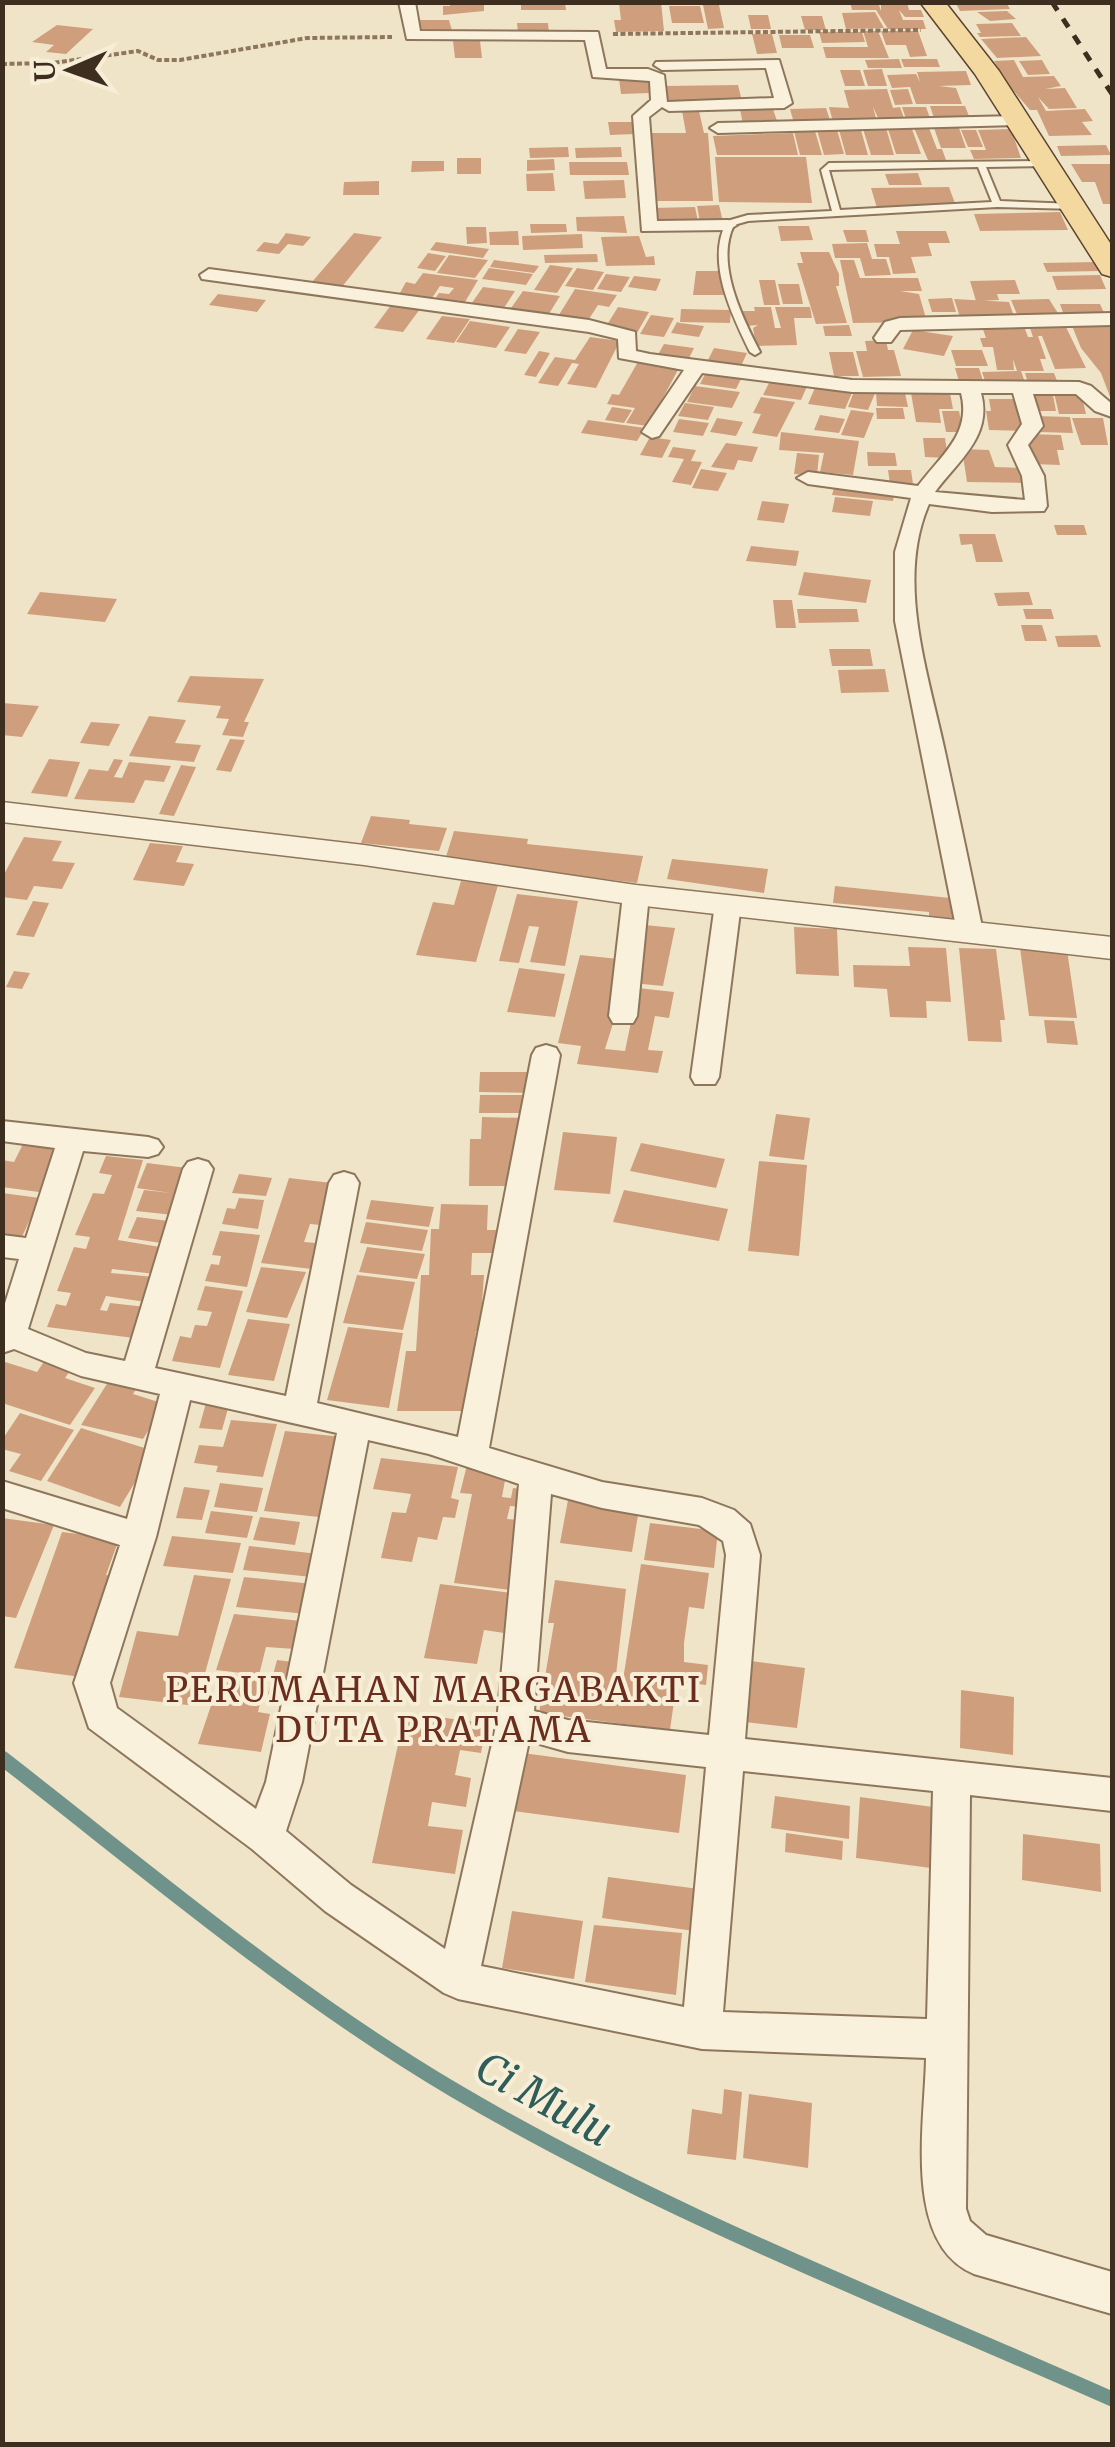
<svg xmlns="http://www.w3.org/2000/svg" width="1115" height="2447" viewBox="0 0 1115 2447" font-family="Merriweather,serif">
  <rect width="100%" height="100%" fill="#f0e4c8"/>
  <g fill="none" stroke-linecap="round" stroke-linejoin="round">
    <path stroke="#6f938a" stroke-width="15" d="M2 1758C149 1872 293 1995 454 2090 662 2213 891 2301 1112 2399"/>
  </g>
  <path fill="#cf9f7d" d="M450 2H484V11L443 15V6H450Z
    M661 2 664 31 616 32 614 20H621L619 3Z
    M850 2H878L881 11V2H907L909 10H921L924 17H905L899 10 903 20H923L926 29H888L876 10H852Z
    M955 2H1006L1010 9 960 11Z
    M521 3H565L566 10H521Z
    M703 5H719L724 28 708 29Z
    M669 6H700L704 23H672Z
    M1007 11 1016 19 990 21 977 12Z
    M875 12 884 28 846 29 842 13Z
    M748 15H768L771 29H751Z
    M801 16H822L826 30H805Z
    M416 20H449L453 34H418Z
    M517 23H548L549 33H518Z
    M1012 23 1021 36 980 37 977 33H981L976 24Z
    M57 25 93 29 66 54 46 52 54 45 32 42Z
    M863 31H878L889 58H826L823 47H868Z
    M881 31H918L927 56 910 57 906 45H886Z
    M819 32H862L865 42 822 43Z
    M752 34H772L777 53 757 54Z
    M779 35H810L814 48H782Z
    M1026 37 1041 56 997 58 981 39Z
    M453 41H480L482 58H455Z
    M899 59 902 68H868L865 60Z
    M901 59H937L940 67H904Z
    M1014 60 1023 77 1054 76 1061 86 1045 89 1065 88 1077 108 1049 109 1038 97 1046 111 1085 109 1093 121 1082 122 1092 135 1049 136 1037 110H1030L1012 89 994 61Z
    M1042 60 1050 74 1028 75 1019 61Z
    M882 69 887 86H868L863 70Z
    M840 70H860L865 86H845Z
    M966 71 971 85 939 86 956 88 962 104H916L910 87 892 88 887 75 916 74 920 82 917 72Z
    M649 78 651 93 621 94 619 79Z
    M738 85 742 101 666 102 663 86Z
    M887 89 893 108 900 107 905 121 880 122 873 107 877 122H833L829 107 849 108 844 90Z
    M908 89 913 104 895 105 890 90Z
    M930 106H965L971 121H935Z
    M902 107H926L931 121 907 122Z
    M826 108 831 123H794L790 109Z
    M740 109H773L778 124 743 125Z
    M682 111H699L704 133H708L713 201H653L651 133H686Z
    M608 122H634L636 134 610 135Z
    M886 128 894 155H871L863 129Z
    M914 128H929L937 149H942L946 160H928Z
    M934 128H959L966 148H941Z
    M888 129H912L921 154H896Z
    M1011 129 1021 158 974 159 970 150H986L978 130Z
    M817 130H837L844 154 824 155Z
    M839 130H861L868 155H846Z
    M961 130H976L983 147H968Z
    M794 131H815L822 155H800Z
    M793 133 798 155H717L713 136Z
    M1106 145 1111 155 1061 156 1057 146Z
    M568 147 569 157 530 158 529 148Z
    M621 147 622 157 576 158 575 148Z
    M715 157H806L812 203 719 202Z
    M457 158H481V174H457Z
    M554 159 555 170 527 171V160Z
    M412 161H444V171L411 172Z
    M569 162H627L629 175H570Z
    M1071 164H1112V204H1103L1095 182H1082Z
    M553 173 555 191H527L526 174Z
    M918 173 922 185H889L885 174Z
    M624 180 626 198 585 199 583 181Z
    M379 181V195H343L344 182Z
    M949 187 956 206 877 208 871 188Z
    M719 205 723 222H700L697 206Z
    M695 207 698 221 654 222 652 208Z
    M1060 212 1068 230 980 231 974 214Z
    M624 216 627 233 577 231 576 217Z
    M530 224H566L567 232 531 233Z
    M778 226H809L813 240 781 241Z
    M466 227H486L487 243 467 244Z
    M843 230H866L869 242H847Z
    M518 231 519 245H490L489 232Z
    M896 231H946L950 243H928L932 256 911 257 916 273 893 274 889 257H877L874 244H900Z
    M286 233 311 237 303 246 288 244 279 254 256 251 264 242 278 244Z
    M354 233 382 237 337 293 306 289Z
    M582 234 583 248 523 250 522 236Z
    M639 236 646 257 654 256 655 265 606 266 601 237Z
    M436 242 489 249 483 258 430 250Z
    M867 243 872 259H886L891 275 865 276 860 258H835L832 244Z
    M800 252H829L839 274V286H836L847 323 816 324 797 263H803Z
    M428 253 446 256 435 271 417 268Z
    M597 254 598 262 545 263 544 255Z
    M449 255 488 260 475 278 437 273Z
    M494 260 539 266 534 273 490 267Z
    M840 260H854L860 278H918L922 291H900L919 294 927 322 853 323Z
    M1096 262 1100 271 1047 272 1043 263Z
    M550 265 573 268 557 293 534 290Z
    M489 268 533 274 526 285 482 279Z
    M577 268 604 272 593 290 565 286Z
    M696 271H723L727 295H693Z
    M423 273 478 280 462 307 432 303 439 293 449 294 454 288 440 286 428 304 396 300 406 282 415 284Z
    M606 274 630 277 621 292 597 289Z
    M1100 275 1106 289 1057 290 1052 276Z
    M634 276 661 279 656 291 628 287Z
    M759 280H775L780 305H764Z
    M1015 280 1020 294H997L999 300 976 301 970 281Z
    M778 284H799L803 304H783Z
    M483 287 515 291 502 311 469 307Z
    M575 289 617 295 609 307 598 305 587 322 557 318Z
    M523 291 560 296 547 317 509 311Z
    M218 294 266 300 257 312 209 305Z
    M952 298 956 312H932L928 299Z
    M954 299 1009 302 1015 319 961 320Z
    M1049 299 1061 318 1019 319 1011 300Z
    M1060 304H1100L1106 317 1065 318Z
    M391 305 420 309 403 332 374 328Z
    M618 307 649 312 637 333 605 328Z
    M754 307H771L775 328H781L775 307H810L812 318H794L797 345 756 346 753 328 758 325 746 326 743 311H755Z
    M681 309 731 310 730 323 680 322Z
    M651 315 674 318 664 337 640 334Z
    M442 316 470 319 454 343 426 339Z
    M1112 320V402L1101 373 1081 348 1070 321Z
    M470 321 510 327 496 348 456 342Z
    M1063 321 1086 368 1055 369 1042 336H1038L1046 359H1040L1044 371H1021L1027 388 987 387 982 372 1017 371 1013 359 1014 370H997L993 347H983L980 338H986L981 324H1023L1028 337H1033L1028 322Z
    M677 322 680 323 704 326 699 337 671 333Z
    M849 325 852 336H825L823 326Z
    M518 329 540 332 526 354 504 351Z
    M913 330 953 336 944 356 903 349Z
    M590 337 620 341 596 388 567 384 579 364 572 363 558 386 538 383 555 357 575 360Z
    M886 340 888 350H894L901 376 863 377 856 351H867L865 341Z
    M664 344 694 348 687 362 656 358Z
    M714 348 747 353 741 366 707 362Z
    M951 350H982L988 366H956Z
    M539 351 550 353 536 377 524 375Z
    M829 352H853L859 376H834Z
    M639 360 680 366 648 426 626 423 635 408 607 404 612 394 619 395Z
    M955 368H979L985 387 961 388Z
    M707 370 743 375 736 389 700 384Z
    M1025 373H1054L1059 386 1029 387Z
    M772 377 809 382 801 400 763 395Z
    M817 383 854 388 845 409 808 404Z
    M695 386 740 392 732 408 687 402Z
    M855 389 876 391 868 410 848 407Z
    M876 393H905L908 407 877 406Z
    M911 393H950L953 409H939L941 423 916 422Z
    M1054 393H1081L1086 414H1059Z
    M1030 395H1053L1056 411H1034Z
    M761 397 795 402 777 437 752 433 761 414 753 413Z
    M989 399H1015L1023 431 989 430 986 411H991Z
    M685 403 714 407 708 420 678 416Z
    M612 407 632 410 624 423 605 420Z
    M876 408H903L905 419H877Z
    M851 410 874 413 864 438 841 435Z
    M942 411H959L963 432H946Z
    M820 415 845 419 839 433 814 430Z
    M1035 416 1070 417 1073 433 1038 432Z
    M717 418 743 422 736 436 710 432Z
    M1072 418H1103L1108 445H1081Z
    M679 419 709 423 703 436 673 432Z
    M588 420 645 428 637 441 581 433Z
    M781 432 859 441 853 475 820 472 824 453 779 450Z
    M1027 434 1061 435 1064 450H1057L1060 465 1032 464Z
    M650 437 671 440 662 458 640 455Z
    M923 438H945L948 458 925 457Z
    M726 443 758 447 752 462 738 460 734 470 711 467Z
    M673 447 696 450 691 461 702 462 691 485 672 482 684 459 668 457Z
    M962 449 989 450 995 467 1026 468 1029 483 967 482Z
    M867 452 895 453 897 466H868Z
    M797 453 819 455 817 476 794 474Z
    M701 469 727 473 718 491 692 488Z
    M888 470H911L913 484H890Z
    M835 484 895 490 893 501 832 495Z
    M835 497 873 501 870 516 832 512Z
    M762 501 789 504 784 523 757 520Z
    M1054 525H1084L1087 535H1057Z
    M959 534H995L1003 562H976L972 544 961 545Z
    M751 546 799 551 796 566 746 561Z
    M804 572 871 580 866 603 798 595Z
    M40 592 117 599 105 622 27 614Z
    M1029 592 1033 605 998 606 994 593Z
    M773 600H792L796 628H776Z
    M797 609H857L859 622 799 623Z
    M1023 609H1051L1054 619H1026Z
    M1021 625H1042L1047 641H1025Z
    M1097 635 1101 647H1058L1055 636Z
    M829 649H870L873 666H832Z
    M885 669 889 692 841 693 838 670Z
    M190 676 264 679 244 722H249L243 737 222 735 229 719 216 718 221 706 177 702Z
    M2 703 39 706 22 737 2 735Z
    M149 716 186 720 175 743 201 745 194 762 129 756Z
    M91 722 120 724 109 746 80 743Z
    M230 739 245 740 231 772 216 770Z
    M49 759 80 762 67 797 31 793Z
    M114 759 123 760 114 777 122 778 129 762 171 766 164 782 145 780 134 803 74 799 89 769 108 771Z
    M181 765 196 767 174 816 159 814Z
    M371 816 410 820 409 824 447 828 439 851 361 843Z
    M454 831 528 839 527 844 643 856 637 883 445 860Z
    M24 837 62 841 52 861 75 863 62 889 34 886 27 900 2 897V878Z
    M150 843 183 846 176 862 194 864 184 886 133 880Z
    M672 859 768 869 764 893 667 879Z
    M461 881 498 885 476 962 416 955 433 902 454 905Z
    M835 886 960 899 959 921 929 917V912L833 903Z
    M517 894 578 901 565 966 530 962 539 927 529 926 519 963 499 961Z
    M33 901 49 903 34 937 16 935Z
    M645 925 675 928 663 986 632 983Z
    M794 927 837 929 839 976 796 974Z
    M908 947 946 948 951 1002 926 1001 927 1018 890 1017 887 989 854 987 853 965 910 966Z
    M959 948 996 949 1005 1020H1000L1002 1042 968 1041Z
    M1020 948 1067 950 1077 1018 1029 1016Z
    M580 955 619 959 616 1014 605 1049 625 1051 638 988 674 992 669 1018 655 1016 648 1050 663 1051 658 1073 577 1064 581 1046 558 1043Z
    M519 968 565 974 555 1017 507 1012Z
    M14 971 30 973 22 989 6 987Z
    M1044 1020 1074 1021 1078 1045 1047 1043Z
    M480 1072H535V1093L479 1092Z
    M480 1095H529V1113H479Z
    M776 1114 810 1118 804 1160 769 1156Z
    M482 1117 526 1118 525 1139H514L510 1186H469L470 1139H481Z
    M563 1132 617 1137 610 1194 554 1190Z
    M641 1143 725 1159 716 1188 630 1171Z
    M23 1144 59 1149 39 1192 2 1187V1160L14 1162Z
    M106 1156 143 1160 118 1240 166 1248 155 1274 112 1269 111 1273 155 1277 146 1302 106 1296 100 1310 107 1311 110 1303 146 1307 134 1338 47 1327 56 1304 66 1306 71 1293 57 1291 74 1247 86 1249 90 1237 75 1235 93 1193 104 1194 112 1175 99 1173Z
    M759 1161 807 1165 799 1256 748 1251Z
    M147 1163 187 1168 173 1215 136 1211 144 1190 171 1193 137 1188Z
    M239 1174 272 1178 266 1196 232 1193Z
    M289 1178 332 1183 330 1226 310 1224 304 1242 328 1244 320 1270 261 1263Z
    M624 1190 728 1209 719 1241 613 1222Z
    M2 1193 40 1198 20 1241 2 1239Z
    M239 1198 264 1200 258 1229 222 1224 227 1208 235 1209Z
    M371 1200 434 1207 429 1227 366 1219Z
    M441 1204 488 1205 487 1230H500L499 1253H472L471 1275H484L480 1331H476L467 1411H397L406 1351H416L421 1275H429L431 1229H439Z
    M137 1217 169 1221 161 1243 128 1238Z
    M366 1222 428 1230 422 1251 360 1243Z
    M220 1231 260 1235 247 1287 205 1281 211 1264 219 1265 221 1256 212 1255Z
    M367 1247 425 1254 417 1279 359 1272Z
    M261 1267 306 1272 287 1318 246 1312Z
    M357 1275 415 1282 403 1330 343 1323Z
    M205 1286 243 1291 220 1368 172 1361 180 1336 191 1338 195 1325 207 1326 212 1312 197 1310Z
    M248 1319 290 1324 274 1381 228 1375Z
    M348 1327 403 1333 389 1408 327 1400Z
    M47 1357 74 1365 65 1378 95 1388 70 1425 2 1403V1361L37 1372Z
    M110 1379 137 1388 133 1394 165 1404 143 1439 81 1425Z
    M206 1403 229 1405 222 1430 199 1428Z
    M20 1413 74 1430 41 1481 9 1471 21 1454 2 1449V1440Z
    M231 1420 277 1424 263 1477 216 1472 218 1466 194 1463 199 1445 223 1447Z
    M81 1428 154 1451 120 1507 47 1481Z
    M285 1431 343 1437 328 1518 264 1511Z
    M381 1458 458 1467 451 1498 459 1500 455 1518 443 1517 437 1540 418 1537 412 1562 381 1558 392 1512 406 1513 411 1494 373 1489Z
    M467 1465 507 1469 502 1497 511 1498 513 1488 530 1490 526 1507 510 1506 507 1519 526 1521 510 1590 454 1583 472 1494 460 1493Z
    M220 1483 263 1488 257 1512 214 1507Z
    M184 1487 210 1490 202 1520 176 1518Z
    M568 1500 639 1509 632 1552 560 1543Z
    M211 1511 253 1516 247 1538 205 1533Z
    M260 1517 300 1522 295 1545 253 1540Z
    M2 1518 54 1525 16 1618 2 1616Z
    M650 1523 718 1531 714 1568 644 1560Z
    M62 1532 119 1539 106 1575 113 1576 81 1677 14 1668Z
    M172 1536 241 1543 233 1573 163 1566Z
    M249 1546 318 1554 312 1577 243 1570Z
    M641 1564 709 1573 704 1609 689 1607 684 1643V1662L708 1665 706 1685 682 1682 681 1687H676L670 1730 539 1713 554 1623H548L555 1580 626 1589 616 1675 623 1680Z
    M194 1575 231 1579 196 1706 119 1697 137 1631 178 1636Z
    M244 1577 313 1584 306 1614 236 1607Z
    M440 1584 512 1593 504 1633 484 1630 477 1664 424 1658Z
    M234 1614 301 1621 295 1649 266 1647 259 1675 216 1670Z
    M277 1660 293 1662 284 1695 268 1694Z
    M751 1661 805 1668 797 1728 745 1722Z
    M222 1673 266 1678 258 1712 270 1714 261 1752 198 1744Z
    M961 1690 1014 1697 1013 1755 960 1748Z
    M405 1713 486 1723 481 1753 460 1750 455 1775 471 1778 466 1807 432 1802 428 1826 463 1830 455 1874 372 1863Z
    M523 1753 686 1775 679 1833 513 1811Z
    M775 1796 850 1806 849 1839 771 1828Z
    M860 1797 940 1808 938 1869 856 1858Z
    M786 1833 843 1841 842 1860 785 1852Z
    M1023 1834 1100 1844 1101 1892 1022 1880Z
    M608 1877 699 1889 694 1931 602 1918Z
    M512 1911 583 1921 574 1979 502 1968Z
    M594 1925 682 1933 676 1995 585 1982Z
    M724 2089 742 2092 736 2160 687 2154 692 2109 722 2114Z
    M749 2094 812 2103 808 2168 743 2158Z"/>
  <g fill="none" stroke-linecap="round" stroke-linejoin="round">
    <defs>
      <path id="service" d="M1045 161 1049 164 1048 166 986 167 1000 201 1075 204 1078 205V209L997 207 748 221 734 225C715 263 742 317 760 352L755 355 750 352C732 315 705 261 727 221L748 215 832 211 821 170 829 163ZM978 167 992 202 840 210 829 170Z"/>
      <path id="minor" d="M399 2H415L420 31 598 32 606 69H648L664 75 667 102 774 98 766 68 662 70 654 65 656 62 779 60 792 103 784 108 669 111 662 107 649 117 657 221 728 220 737 225 728 230 642 231 633 116 651 100 650 81 593 77 585 40 407 39Z
        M1016 116 1024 121 1022 125 718 133 710 128 718 123Z
        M209 269 589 320 635 332 636 351 650 354 852 380 1079 382 1091 386 1112 404V417L1095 411 1076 394H1033L1043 426 1028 445 1044 476 1047 506 1044 511 992 512 929 504C895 581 929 676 945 752 958 812 971 872 983 932L979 938 970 941 957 932 895 621V552L911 498 808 484 797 478 808 472 918 486C940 456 972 434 961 393L852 392 702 373 659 436 652 438 642 432 684 370 619 358 618 339 589 332 202 279 200 275ZM981 393H1013L1022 424 1008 445 1022 476 1025 500 935 492C958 461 993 436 981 393Z
        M1112 313V325L900 330 891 342H877L874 338 885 322 900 318Z
        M636 887 649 895 637 1016 633 1023H613L609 1016 623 895Z
        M728 896 741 904 719 1077 715 1084H695L691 1077 715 904Z
        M546 1045 556 1048 560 1055 489 1448 602 1482 702 1498 734 1510 750 1524 760 1555 745 1739 1112 1778V1811L970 1795 966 2209 970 2221 986 2235 1112 2272V2314L974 2274C902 2244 925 2123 926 2058L702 2049 458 1999 444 1993 325 1911 252 1849 89 1728 74 1683 120 1545 2 1508V1481L127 1519 160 1394 81 1376 14 1349 2 1353V1313L19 1259 2 1257V1235L26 1238 55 1148 2 1141V1121L148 1137 158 1140 163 1147 158 1154 148 1157 83 1151 28 1329 86 1353 125 1361 183 1169 188 1162 198 1159 208 1162 213 1169 155 1368 286 1396 329 1183 334 1175 344 1172 354 1175 359 1183 317 1403 458 1437 532 1055 536 1048ZM190 1400 337 1433 266 1782 256 1809 117 1708 110 1683 156 1537ZM368 1440 429 1454 519 1484 497 1722 445 1949 351 1885 286 1831 302 1782ZM551 1494 602 1508 699 1525 723 1541 726 1555 709 1735 568 1720 534 1711ZM529 1741 568 1752 706 1767 684 2007 481 1966ZM743 1771 933 1791 927 2019 723 2012Z"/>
      <path id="tertiary" d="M2 802 364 845 636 885 1112 937V959L636 905 364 865 2 822Z"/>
      <path id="primary" d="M920 2H945L999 71 1112 246V277L1102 274 975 74Z"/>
    </defs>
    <use href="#service" stroke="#8d765c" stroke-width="4"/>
    <use href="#minor" stroke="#8d765c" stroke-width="4"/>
    <use href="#tertiary" stroke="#8d765c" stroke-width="3"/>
    <use href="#primary" stroke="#5b4430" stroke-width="3"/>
    <path stroke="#8d765c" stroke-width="4" stroke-dasharray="5 2.5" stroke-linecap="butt" d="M613 34 921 30
      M2 64 53 63 138 51 158 60H180L307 38 392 37"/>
    <use href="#service" fill="#faf1dc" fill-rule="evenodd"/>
    <use href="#minor" fill="#faf1dc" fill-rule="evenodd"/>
    <use href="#tertiary" fill="#faf1dc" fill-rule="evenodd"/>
    <use href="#primary" fill="#f3d9a0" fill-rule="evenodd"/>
    <path stroke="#3d2e20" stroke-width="5" stroke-dasharray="10 10" stroke-linecap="butt" d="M1052 2 1112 94"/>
  </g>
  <g text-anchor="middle" stroke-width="8" stroke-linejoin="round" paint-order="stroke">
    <g font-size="35" letter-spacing="2.5" fill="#6b2e1e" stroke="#f7eed8">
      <text x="434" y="1702">PERUMAHAN MARGABAKTI<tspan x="434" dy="40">DUTA PRATAMA</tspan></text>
    </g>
    <g font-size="42" font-style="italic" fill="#2f5d5a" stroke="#f7eed8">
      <text transform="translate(544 2099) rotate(29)" y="15">Ci Mulu</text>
    </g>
  </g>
  <rect width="1115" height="2447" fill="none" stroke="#3d2e20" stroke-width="10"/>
  <g transform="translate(70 70) rotate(268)" stroke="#f7eed8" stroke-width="8" paint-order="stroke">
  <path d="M0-8L18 38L0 25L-18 38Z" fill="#3d2e20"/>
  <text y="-15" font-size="28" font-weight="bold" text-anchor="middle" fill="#3d2e20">U</text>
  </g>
</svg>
